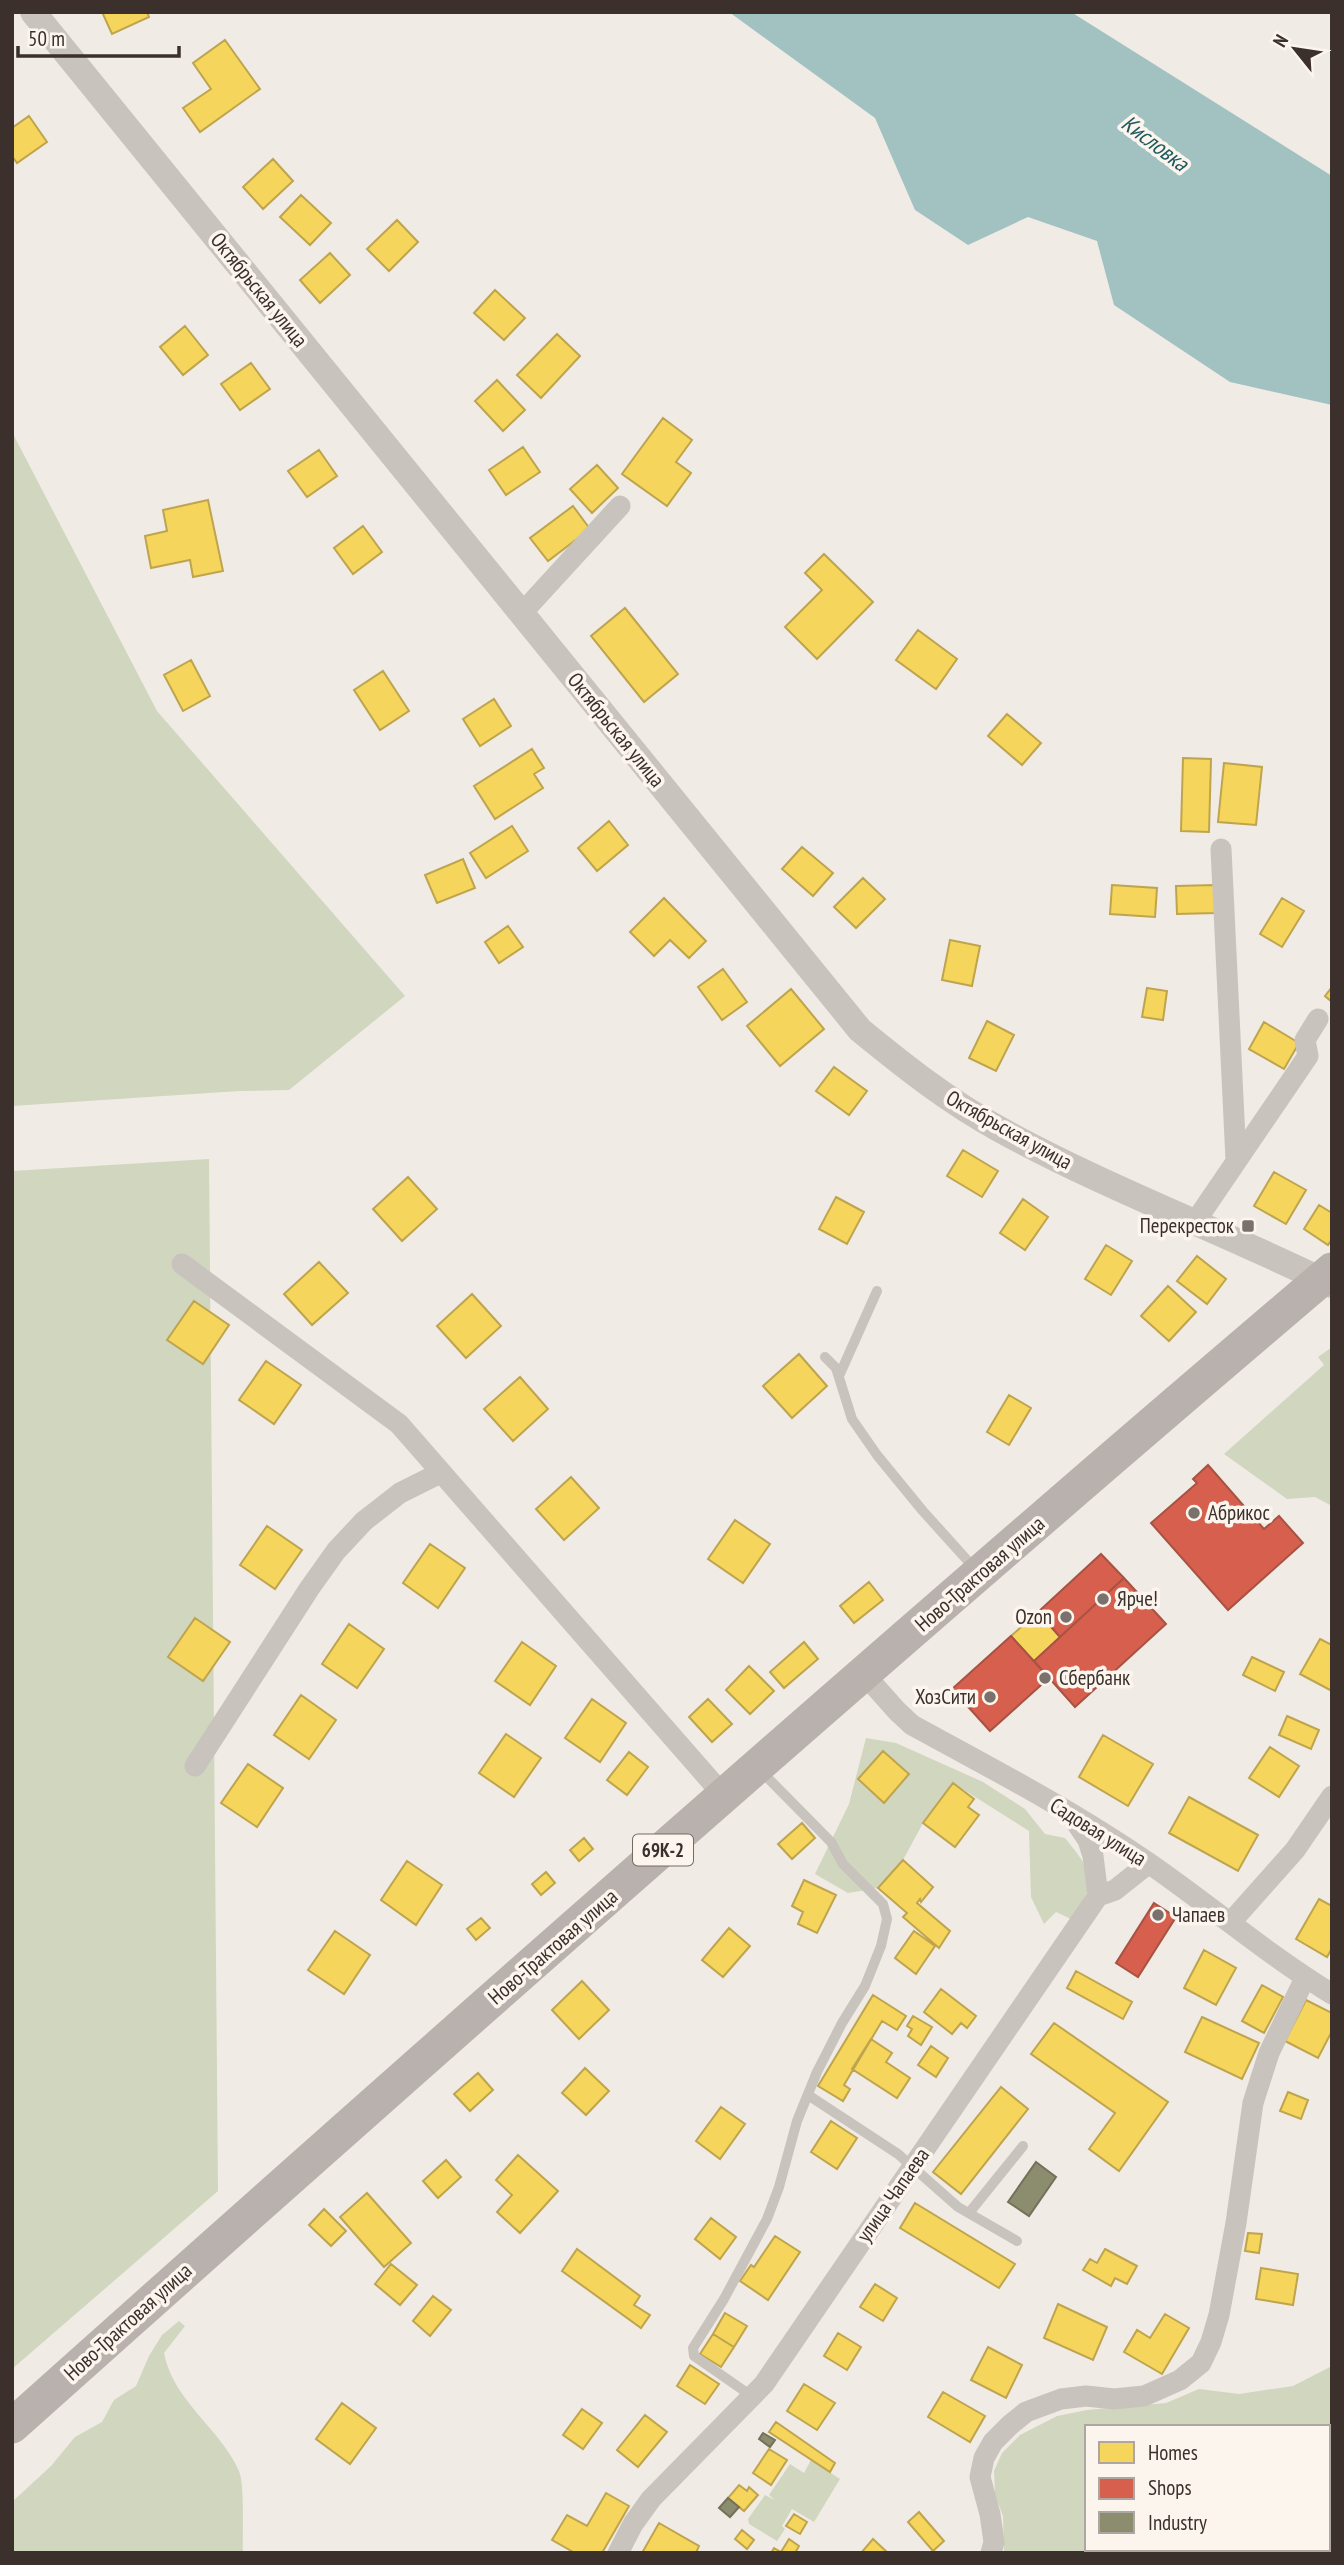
<svg xmlns="http://www.w3.org/2000/svg" width="1344" height="2565" viewBox="0 0 1344 2565" font-family="'PT Sans Narrow',sans-serif">
  <rect width="100%" height="100%" fill="#f0ebe5"/>
  <path fill="#d1d6bf" fill-rule="evenodd" d="M12 432 157 711 405 996 289 1090 239 1091 12 1106Z
    M209 1159 218 2191 12 2369V1171Z
    M1332 1347V1506L1315 1497 1287 1499 1224 1454 1324 1365 1318 1357Z
    M866 1738 896 1743 983 1782 1025 1809 1045 1834 1065 1838C1094 1874 1099 1880 1071 1919L1056 1912 1044 1924 1031 1897 1029 1831 953 1783 923 1823 903 1860 878 1888 848 1893 815 1874 849 1804Z
    M179 2321 185 2326 164 2353C173 2401 220 2428 239 2471 245 2485 242 2535 243 2553H12V2502L51 2466 75 2437 102 2422 114 2400 136 2386 149 2356 162 2335Z
    M1332 2366V2553H1004L1003 2516 995 2495 994 2471 1002 2453 1020 2435 1057 2416 1087 2410 1166 2403 1199 2389 1239 2394 1293 2386ZM1087 2427H1328V2549H1087Z
    M811 2460 840 2479 814 2522 792 2509 782 2526 785 2529 777 2541 749 2524 748 2519 765 2495 775 2500 769 2495 790 2464 804 2473Z"/>
  <path fill="#a1c2c1" d="M729 12H1071L1332 176V405L1230 382 1114 305 1097 241 1028 217 968 245 915 210 875 118Z"/>
  <path fill="#f6d55c" stroke="#bea44d" stroke-width="2" d="M102 12H147L149 17 112 34Z
    M225 40 260 89 200 132 183 108 211 89 193 63Z
    M29 116 47 142 17 163 12 156V128Z
    M273 159 293 181 263 209 243 187Z
    M301 195 331 223 310 245 280 217Z
    M397 220 418 242 389 271 367 249Z
    M330 253 350 275 320 303 300 280Z
    M495 290 525 318 504 340 474 313Z
    M185 326 208 355 183 375 160 347Z
    M557 334 580 356 541 398 517 375Z
    M251 363 270 389 240 410 221 384Z
    M497 380 525 410 503 431 475 401Z
    M663 418 692 440 676 462 691 473 667 506 622 474Z
    M523 447 540 472 506 495 489 470Z
    M319 450 337 476 307 497 288 471Z
    M597 465 618 488 592 513 570 489Z
    M208 500 223 571 193 577 190 560 151 568 145 536 167 531 163 510Z
    M573 506 590 529 548 561 530 538Z
    M363 526 382 552 353 574 334 548Z
    M824 554 873 602 817 659 785 627 822 590 805 573Z
    M625 608 678 674 644 702 591 636Z
    M918 630 957 659 936 689 896 660Z
    M191 660 210 696 183 711 164 675Z
    M383 671 409 711 380 730 354 690Z
    M494 699 511 726 480 746 463 719Z
    M1007 714 1041 743 1022 765 988 736Z
    M532 749 544 768 534 774 543 788 495 819 474 786Z
    M1183 758 1211 759 1209 832 1181 831Z
    M1224 763 1262 767 1256 825 1218 822Z
    M609 821 628 845 597 871 578 848Z
    M512 826 528 851 486 878 470 853Z
    M802 847 833 873 813 896 782 869Z
    M463 859 475 888 437 903 425 875Z
    M863 878 885 899 856 928 834 907Z
    M1112 885 1157 888 1155 917 1110 914Z
    M1215 885 1216 913 1177 914 1176 886Z
    M664 898 706 941 689 958 670 940 654 956 630 932Z
    M1282 898 1304 911 1282 947 1260 934Z
    M508 926 523 947 499 963 485 942Z
    M950 940 980 946 972 986 942 980Z
    M723 969 747 1002 722 1020 698 987Z
    M1332 987V1002L1325 996Z
    M1147 988 1167 991 1163 1020 1142 1017Z
    M791 989 824 1029 780 1066 747 1026Z
    M987 1021 1014 1035 996 1071 969 1058Z
    M1264 1022 1299 1043 1284 1069 1249 1049Z
    M834 1067 867 1091 849 1115 816 1091Z
    M963 1150 998 1171 982 1197 947 1176Z
    M1274 1172 1306 1190 1286 1224 1254 1206Z
    M408 1177 437 1209 402 1241 373 1209Z
    M836 1197 864 1212 847 1244 819 1229Z
    M1023 1199 1048 1217 1025 1250 1000 1233Z
    M1319 1205 1332 1213V1239L1328 1245 1304 1229Z
    M1106 1245 1132 1261 1111 1295 1085 1279Z
    M1197 1256 1226 1279 1207 1304 1177 1281Z
    M319 1262 348 1293 312 1325 284 1294Z
    M1168 1286 1196 1312 1169 1341 1141 1316Z
    M472 1294 501 1326 466 1358 437 1326Z
    M194 1301 229 1325 203 1364 167 1340Z
    M799 1354 827 1386 792 1418 763 1386Z
    M266 1361 301 1385 274 1424 239 1400Z
    M520 1377 548 1409 513 1441 484 1409Z
    M1009 1395 1031 1408 1009 1445 987 1432Z
    M571 1477 599 1508 564 1540 536 1509Z
    M735 1520 770 1544 743 1583 708 1559Z
    M267 1526 302 1550 275 1589 240 1565Z
    M430 1544 465 1568 438 1608 403 1583Z
    M869 1582 883 1600 854 1623 840 1606Z
    M1038 1612 1060 1637 1034 1661 1011 1636Z
    M195 1618 230 1642 203 1681 168 1657Z
    M349 1624 384 1649 357 1688 322 1664Z
    M1320 1639 1332 1645V1691L1300 1674Z
    M522 1642 556 1666 530 1705 495 1681Z
    M804 1642 818 1659 784 1688 770 1672Z
    M1252 1657 1284 1672 1275 1691 1243 1675Z
    M749 1666 774 1691 750 1714 726 1690Z
    M301 1695 336 1720 309 1759 274 1735Z
    M592 1699 626 1723 600 1762 565 1738Z
    M708 1699 732 1724 712 1742 689 1717Z
    M1287 1716 1319 1730 1311 1749 1279 1735Z
    M506 1734 541 1758 514 1797 479 1773Z
    M1103 1735 1153 1764 1128 1806 1079 1777Z
    M1270 1747 1299 1766 1279 1797 1249 1778Z
    M883 1751 909 1774 884 1803 858 1779Z
    M629 1752 648 1767 627 1795 607 1780Z
    M248 1764 283 1788 257 1827 221 1803Z
    M953 1783 974 1799 968 1807 979 1815 955 1847 923 1823Z
    M1189 1797 1258 1835 1238 1871 1169 1833Z
    M802 1823 815 1838 792 1859 778 1844Z
    M584 1838 593 1849 579 1861 570 1850Z
    M903 1860 933 1887 921 1902 920 1899 917 1903 950 1931 939 1948 903 1917 907 1913 878 1888Z
    M407 1861 442 1885 416 1925 381 1900Z
    M546 1872 555 1883 541 1895 532 1884Z
    M804 1880 836 1895 817 1933 798 1924 803 1912 792 1906Z
    M1319 1899 1332 1906V1948L1327 1957 1296 1939Z
    M481 1918 490 1928 476 1940 467 1929Z
    M729 1928 750 1946 723 1977 702 1960Z
    M335 1931 370 1955 344 1994 308 1970Z
    M914 1931 935 1946 916 1974 895 1958Z
    M1204 1950 1236 1968 1216 2005 1184 1988Z
    M1076 1971 1132 2002 1123 2019 1067 1988Z
    M582 1981 609 2010 579 2039 552 2010Z
    M1262 1985 1283 1997 1264 2033 1242 2021Z
    M941 1989 976 2016 967 2028 961 2023 952 2034 924 2012Z
    M873 1995 906 2016 897 2030 882 2021 844 2085 850 2089 843 2101 818 2086Z
    M1306 2000 1332 2013V2031L1318 2058 1285 2041Z
    M913 2016 932 2027 921 2045 908 2036 912 2029 907 2026Z
    M1202 2017 1259 2043 1242 2079 1185 2052Z
    M1054 2023 1168 2102 1119 2171 1089 2149 1115 2113 1031 2054Z
    M871 2039 892 2053 886 2062 910 2078 897 2098 852 2069Z
    M931 2046 948 2058 936 2077 918 2065Z
    M585 2068 609 2091 586 2115 562 2093Z
    M478 2073 493 2090 470 2111 454 2094Z
    M1001 2087 1028 2109 961 2194 933 2172Z
    M1288 2092 1308 2100 1301 2119 1280 2111Z
    M721 2107 745 2124 720 2159 696 2141Z
    M831 2121 857 2138 837 2169 811 2152Z
    M518 2155 558 2191 520 2233 497 2212 512 2195 496 2180Z
    M446 2160 461 2177 438 2198 423 2181Z
    M367 2193 411 2243 384 2267 340 2217Z
    M915 2203 1015 2264 999 2288 900 2228Z
    M324 2209 346 2231 331 2246 309 2225Z
    M711 2218 736 2237 720 2259 695 2239Z
    M1248 2233 1262 2234 1259 2253 1245 2251Z
    M775 2236 800 2252 768 2300 740 2281 751 2265 754 2267Z
    M577 2249 640 2296 634 2305 650 2315 641 2328 562 2271Z
    M1105 2249 1137 2266 1127 2284 1115 2278 1111 2286 1083 2270 1090 2259 1097 2263Z
    M391 2264 417 2285 400 2305 375 2284Z
    M1261 2268 1298 2274 1293 2305 1256 2299Z
    M875 2284 897 2298 883 2321 860 2307Z
    M433 2296 451 2310 430 2336 413 2321Z
    M1058 2304 1107 2327 1093 2360 1044 2338Z
    M725 2313 747 2326 734 2347 713 2334Z
    M1165 2314 1189 2328 1162 2374 1124 2352 1137 2330 1150 2338Z
    M838 2333 861 2347 847 2370 824 2356Z
    M713 2334 734 2347 721 2367 700 2354Z
    M988 2347 1022 2365 1006 2398 971 2380Z
    M690 2365 719 2384 705 2404 677 2386Z
    M804 2384 835 2403 817 2430 787 2411Z
    M943 2392 985 2416 970 2442 928 2417Z
    M342 2403 376 2428 350 2464 316 2439Z
    M582 2409 602 2423 583 2449 563 2435Z
    M645 2415 667 2432 638 2467 617 2450Z
    M776 2422 835 2463 830 2472 769 2432Z
    M769 2449 787 2460 771 2485 753 2473Z
    M739 2485 747 2491 749 2487 758 2495 744 2511 728 2498Z
    M606 2493 629 2506 602 2553H575L552 2540 567 2515 587 2526Z
    M919 2512 944 2541 933 2551 908 2522Z
    M794 2514 807 2522 800 2534 786 2526Z
    M659 2523 699 2546 696 2553H642Z
    M742 2530 754 2540 747 2549 735 2539Z
    M789 2539 799 2546 795 2553H771L774 2548 781 2552Z
    M873 2539 888 2553H861Z"/>
  <path fill="#d6604d" stroke="#a85243" stroke-width="2" d="M1208 1465 1264 1529 1279 1516 1303 1543 1228 1610 1151 1523 1197 1483 1193 1479Z
    M1101 1554 1124 1578 1060 1637 1038 1612Z
    M1124 1578 1166 1624 1075 1707 1034 1661Z
    M1011 1636 1049 1678 990 1731 952 1689Z
    M1154 1903 1176 1917 1138 1977 1116 1963Z"/>
  <path fill="#8c8c6e" stroke="#74705a" stroke-width="2" d="M1036 2162 1056 2177 1029 2216 1008 2202Z
    M763 2433 775 2440 770 2447 759 2439Z
    M728 2498 739 2507 730 2517 719 2508Z"/>
  <g fill="none" stroke-linecap="round" stroke-linejoin="round">
    <path stroke="#c9c3be" stroke-width="10" d="M825 1357 836 1368 852 1419 877 1455 922 1510 976 1570
      M839 1376 877 1291
      M808 2095 898 2154 958 2207 1017 2241
      M969 2213 1023 2146
      M753 2397 694 2356 693 2348 724 2299 767 2219 779 2187 797 2121 817 2072 842 2023 865 1986 881 1946 887 1919 883 1904 843 1864 831 1842 759 1769"/>
    <path stroke="#c9c3be" stroke-width="21" d="M522 613 620 506
      M1221 849 1236 1160
      M1195 1222 1308 1056 1305 1040 1318 1019
      M182 1264 399 1424 724 1796
      M864 1674 897 1711 912 1725C993 1769 1075 1812 1150 1864 1212 1907 1268 1955 1332 1994
      M195 1766 309 1589 336 1551 364 1521 400 1493 440 1473
      M1098 1896 1115 1890 1149 1863
      M1231 1922 1295 1850 1332 1796
      M618 2553 633 2524 651 2499 764 2384 1098 1896 1093 1856 1088 1840 1069 1812
      M991 2553 994 2542 990 2514 980 2477 984 2458 993 2442 1010 2425 1026 2412 1061 2399 1086 2396 1114 2399 1144 2396 1180 2380 1201 2363 1211 2342 1219 2315 1236 2223 1253 2103 1269 2053 1305 1978"/>
    <path stroke="#c9c3be" stroke-width="26" d="M33 12 860 1030C904 1066 948 1101 999 1129 1106 1188 1222 1231 1332 1285"/>
    <path stroke="#b8b1ad" stroke-width="35" d="M12 2426C448 2036 886 1649 1332 1270"/>
  </g>
  <g fill="#7a716c" stroke="#fbf5ee" stroke-width="2.5">
    <rect x="1241" y="1219" width="14" height="14" rx="3.5"/>
    <circle cx="1194" cy="1513" r="7"/>
    <circle cx="1103" cy="1599" r="7"/>
    <circle cx="1066" cy="1617" r="7"/>
    <circle cx="1045" cy="1678" r="7"/>
    <circle cx="990" cy="1697" r="7"/>
    <circle cx="1158" cy="1915" r="7"/>
  </g>
  <g text-anchor="middle" stroke-width="7" stroke-linejoin="round" paint-order="stroke">
    <rect fill="#fbf5ee" stroke="#756b66" stroke-width="2" x="633" y="1834.5" width="60" height="31" rx="5"/>
    <g font-size="19" font-weight="bold" fill="#3b302b">
      <text x="663" y="1857">69К-2</text>
    </g>
    <g font-size="21" fill="#3b302b" stroke="#fbf5ee">
      <text transform="translate(259 290) rotate(51)" y="7">Октябрьская улица</text>
      <text transform="translate(616 730) rotate(51)" y="7">Октябрьская улица</text>
      <text transform="translate(1009 1130) rotate(29)" y="7">Октябрьская улица</text>
      <text transform="translate(980 1574) rotate(-41)" y="7">Ново-Трактовая улица</text>
      <text transform="translate(1098 1832) rotate(32)" y="7">Садовая улица</text>
      <text transform="translate(553 1947) rotate(-41)" y="7">Ново-Трактовая улица</text>
      <text transform="translate(893 2195) rotate(-55)" y="7">улица Чапаева</text>
      <text transform="translate(128 2322) rotate(-42)" y="7">Ново-Трактовая улица</text>
    </g>
    <g font-size="21" fill="#3b302b" stroke="#fbf5ee" text-anchor="start">
      <text x="1234" y="1233" text-anchor="end">Перекресток</text>
      <text x="1208" y="1520">Абрикос</text>
      <text x="1117" y="1606">Ярче!</text>
      <text x="1052" y="1624" text-anchor="end">Ozon</text>
      <text x="1059" y="1685">Сбербанк</text>
      <text x="976" y="1704" text-anchor="end">ХозСити</text>
      <text x="1172" y="1922">Чапаев</text>
    </g>
    <g font-size="23" font-style="italic" fill="#1f5a5e" stroke="#fbf5ee">
      <text transform="translate(1155 143) rotate(37)" y="8">Кисловка</text>
    </g>
  </g>
  <rect width="1344" height="2565" fill="none" stroke="#3b302b" stroke-width="28"/>
  <rect x="1085" y="2425" width="245" height="126" fill="#fbf5ee" stroke="#aea6a0" stroke-width="2"/>
  <rect x="1099" y="2442" width="35" height="21" fill="#f6d55c" stroke="#aea6a0" stroke-width="2"/>
  <text x="1148" y="2460" font-size="21" fill="#3b302b">Homes</text>
  <rect x="1099" y="2478" width="35" height="21" fill="#d6604d" stroke="#aea6a0" stroke-width="2"/>
  <text x="1148" y="2495" font-size="21" fill="#3b302b">Shops</text>
  <rect x="1099" y="2512" width="35" height="21" fill="#8c8c6e" stroke="#aea6a0" stroke-width="2"/>
  <text x="1148" y="2530" font-size="21" fill="#3b302b">Industry</text>
  <g transform="translate(1295 49) rotate(300)" stroke="#fbf5ee" stroke-width="5" paint-order="stroke">
  <path d="M0-5L12 26L0 18L-12 26Z" fill="#3b302b"/>
  <text y="-10" font-size="19" font-weight="bold" text-anchor="middle" fill="#3b302b">N</text>
  </g>
  <path d="M18 46v10h161v-10" fill="none" stroke="#3b302b" stroke-width="3.5"/>
  <text x="28" y="46" font-size="21" fill="#3b302b" stroke="#fbf5ee" stroke-width="5" paint-order="stroke">50 m</text>
</svg>
